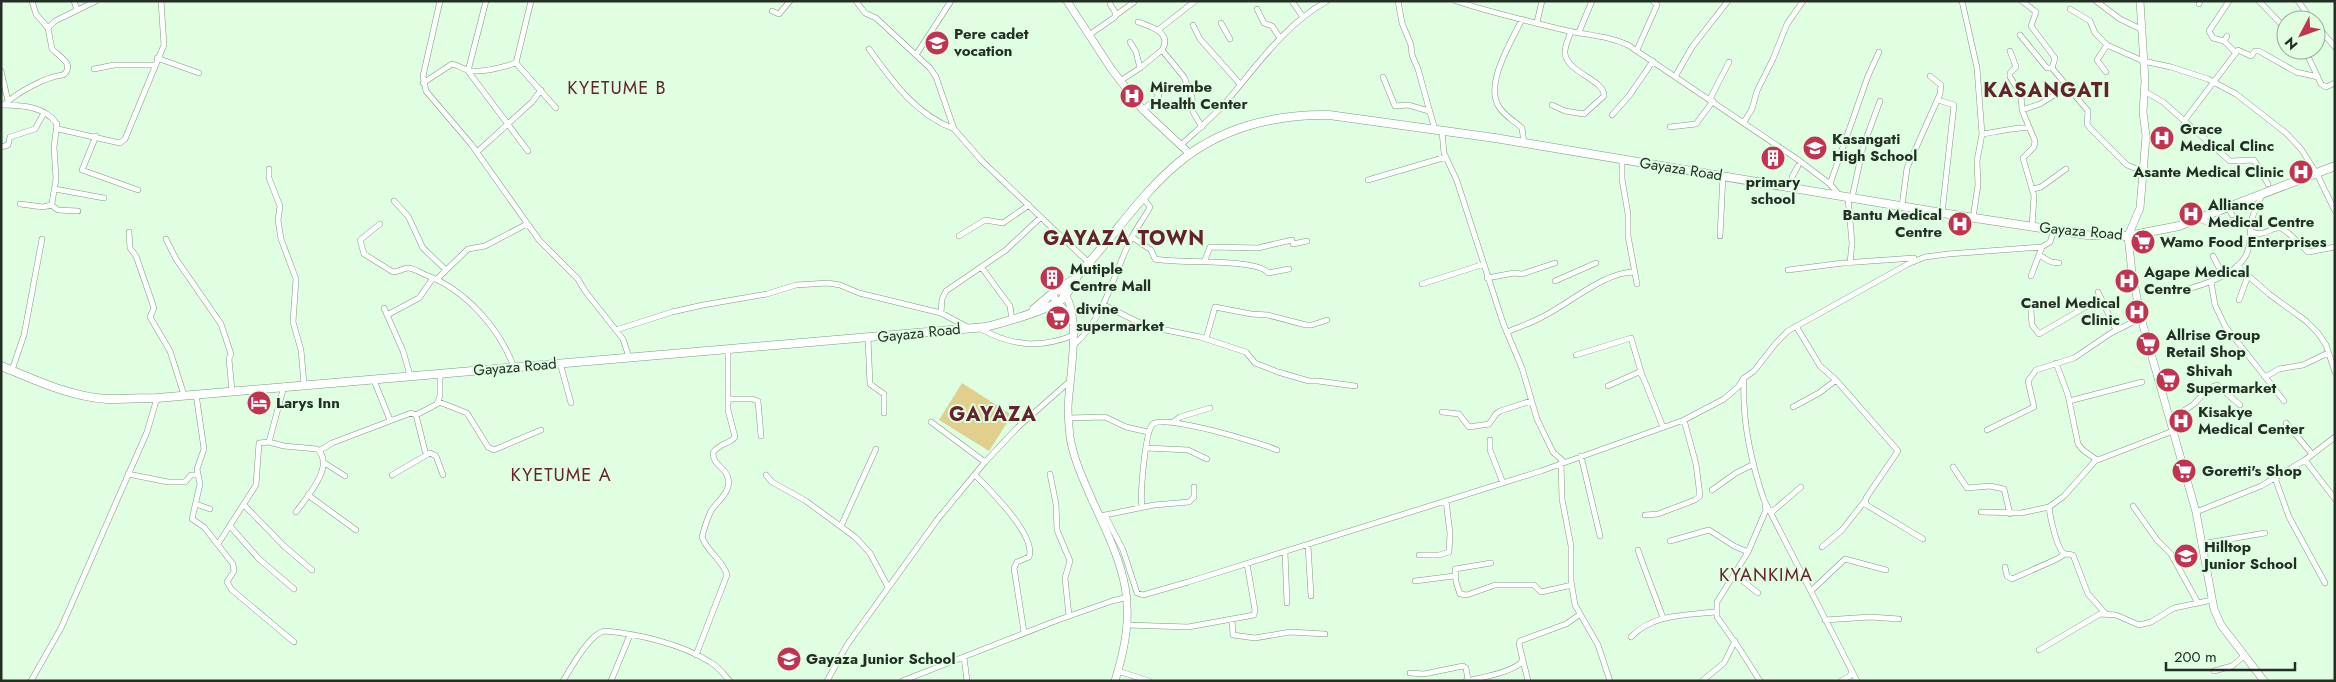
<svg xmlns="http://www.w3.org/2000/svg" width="2336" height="682" viewBox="0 0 2336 682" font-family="Jost,sans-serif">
  <rect width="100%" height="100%" fill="#dffee2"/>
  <path fill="#e1cf8e" d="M962 383 1012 415 989 451 939 420Z"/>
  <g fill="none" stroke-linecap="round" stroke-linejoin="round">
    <defs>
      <path id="street" d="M74 1 77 10
        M440 1 423 76 426 91 471 144 539 240 578 279 585 291 623 339 629 357
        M486 1 468 71 528 151
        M531 1 516 63 556 108
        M856 1 865 13 876 18 930 68 936 77 954 129 982 161 1089 263
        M1292 1 1303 17
        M1398 1 1402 23 1411 45 1412 55 1418 69 1435 130
        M1456 1C1492 13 1531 22 1568 31 1588 35 1609 36 1628 45L1797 159 1830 184 1839 195
        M1962 1 1977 68 1982 134 1977 161 1978 185 1973 218
        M2022 1 2036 12 2031 26 2055 58 2052 68
        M2096 1 2120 19 2143 30
        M2259 1 2286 29
        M2298 1 2312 20
        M2199 4 2200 1
        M1257 9 1264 23 1272 26 1280 38
        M2070 9 2090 21 2095 33 2107 45 2143 61 2171 67 2208 79 2236 94 2286 133 2301 149 2317 174 2335 211
        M772 11 779 14 790 1
        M1116 15 1134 2
        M1522 19C1512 41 1484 84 1499 107 1505 116 1514 121 1522 128L1524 143
        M1138 22C1150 26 1173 33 1162 50L1184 77 1192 97 1193 112 1202 127
        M1537 22 1542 1
        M1221 23 1230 39
        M1193 25 1200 39 1240 84
        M2316 25 2335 47
        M48 28 55 21 96 1
        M1158 30 1195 1
        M1579 32 1592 1
        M1089 35 1115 17V12L1110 4
        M2020 35 2047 68H2052L2088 111 2087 124 2090 128 2127 165 2144 172
        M2227 36 2224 41 2235 52
        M2224 41 2213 38 2209 31 2229 1
        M1130 42 1136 52 1140 68
        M869 49C892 81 915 114 954 129
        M1637 50 1657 5 1653 1
        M2305 50 2321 84 2326 87 2335 83
        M2010 51 2016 67 2010 73V77L2021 94 2022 110 2035 141 2034 147 2023 158 2034 196 2032 227
        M916 55 951 1
        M157 58 199 73
        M94 69 114 65H155
        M1 71 8 101
        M2106 72 2097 60 2107 45
        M1676 75 1692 47 1728 1
        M1383 77 1395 106 1408 105 1429 111
        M1120 81 1140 68 1162 50
        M423 83 452 64C458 65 461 68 467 70 479 74 503 67 516 63
        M2144 91 2163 102 2230 161 2254 160 2268 184
        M1710 99 1729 62
        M1938 100 1954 105 1942 213
        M1 105C21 105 45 106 57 124L54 147 56 179 52 203 51 205 43 207 20 204
        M4 105C16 93 47 76 63 75 76 65 59 56 52 49L48 28 36 14 32 1
        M1552 105 1565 111 1584 114 1604 96C1605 80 1568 73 1565 54 1564 47 1569 38 1571 31
        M1143 110 1159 96 1153 88
        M2022 110 2040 104 2067 87
        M1612 115 1629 96 1653 61
        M2184 121 2238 50 2251 56 2255 51H2259L2296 72 2318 77
        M1744 122 1752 109 1757 91 1773 59 1787 24 1803 1
        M1670 127 1696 124 1713 101
        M58 129 120 143 125 139 164 45 161 1
        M1442 131 1444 153 1457 181 1503 323 1522 368 1537 419 1553 452 1564 462
        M1982 134C1990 133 2024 126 2029 128
        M96 136 82 170 138 190
        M1181 145C1196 131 1212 118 1226 102 1257 66 1284 25 1327 1
        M1 147 8 145 10 137 35 129 44 113
        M477 152 532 102 541 90
        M1622 159V179L1628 214V236L1637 284
        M269 169V178L280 206 278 220 281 239 296 279 293 322 301 350 304 384
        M1368 180 1446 157
        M1830 184 1868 76 1879 52
        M1792 187V177L1798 166
        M55 189 104 198
        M2033 189 2041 187 2066 169
        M1848 198 1852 243 1850 263
        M1852 198 1863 147 1880 101
        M394 201 408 216 423 248 446 270
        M51 205 58 210 78 211
        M1902 206 1907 168 1940 94 1941 85 1930 76
        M2230 211 2232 215
        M2200 219C2219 230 2231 217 2251 223
        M380 224 360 240 364 254 393 272C399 272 403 268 408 268 414 268 420 273 426 275 466 290 499 328 514 367
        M129 232 130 248 136 256 154 308 150 317 170 351 184 395
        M2251 232C2268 237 2269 227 2279 228 2286 228 2302 247 2308 252L2335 247
        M959 236 985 220 1003 223 1029 205
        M1720 236 1723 175
        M1132 237 1151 250 1155 259C1176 264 1259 258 1268 273L1289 269
        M166 239 176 259 221 324 231 354 229 359 232 391
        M1293 244 1307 241
        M2039 255 2051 262 2059 263
        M2213 256 2223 275
        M1205 260 1210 247 1258 248 1292 240
        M2237 266 2269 294 2306 321 2318 333 2326 345 2335 372
        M982 268 1010 306 1012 320
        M1788 270 1843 263 1914 258
        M2031 276 2042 247
        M1487 278 1514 273 1522 274 1555 263
        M437 279 468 249 485 246 527 224
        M1555 281 1596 263
        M2211 282 2215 305 2225 326 2284 401
        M1422 284 1484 264
        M2098 292 2116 330
        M2174 293C2196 287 2241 276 2248 250 2251 241 2250 232 2251 223 2252 214 2259 203 2262 194
        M2239 300 2248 276
        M1104 305 1146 326 1200 337 1246 352 1255 363 1278 372 1309 381H1318L1355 386
        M384 308 403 351 410 375
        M2031 310 2032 325 2039 334 2101 298
        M941 313 942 299 946 291 1006 250 1041 217
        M387 315 419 298 433 278
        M1796 326 1820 366 1836 380 1898 451 1866 498 1865 504 1923 539
        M979 328C1011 346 1040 349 1074 335
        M616 330 672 312 703 305 767 294 796 285 828 283 840 285 859 293 941 313 969 328
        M1507 332C1519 327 1531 323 1542 317 1571 303 1603 272 1635 272
        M868 338 870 384 884 394V413
        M1206 339 1215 307 1251 314 1268 315 1306 325H1312L1327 320
        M1074 345C1106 316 1113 274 1132 237 1137 227 1145 217 1150 207L1144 199
        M1576 355 1631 338 1642 375
        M560 363 571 403
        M2056 363 2068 395 2078 444 2083 450 2097 460
        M12 370 24 335 42 239
        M2265 377 2279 369 2303 365 2328 353
        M1744 379C1742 418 1751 462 1764 500L1857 681
        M375 383 390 420
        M1608 386 1639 372 1643 377 1663 427
        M196 394 204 449 197 469 200 484 192 519 204 527 233 564 234 571 227 582 232 590 294 642
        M728 399H752L758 401 761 436
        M2069 401 2142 382
        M439 402 467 413 488 447 494 450 541 430
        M1793 407 1819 393 1836 380
        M1442 412 1459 414 1469 427 1489 424 1496 414 1500 411 1531 401
        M416 415 425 451
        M1069 418 1105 417 1126 427 1148 432
        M2170 420 2194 404 2209 388 2217 385 2240 405
        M931 422 985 462
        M1173 422 1180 417 1210 408
        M2286 423 2312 454
        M1987 430 2034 407 2028 381 2036 370 2074 358 2111 333 2141 318
        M1490 440V450L1503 483
        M269 442 284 386
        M1147 448 1188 450 1207 459
        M319 451 332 443 411 413 416 415 437 404 440 396V373
        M1581 456 1600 536
        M2305 460 2335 499
        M323 462 345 476
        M1561 463 1562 499 1571 546V581L1575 605 1598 645 1610 681
        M1953 467 1967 488 1990 486 2004 489 2010 514
        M128 474 168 482H185L191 475H198
        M1050 474 1056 504 1057 530 1070 561 1065 578 1069 616
        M392 475 430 453 436 456 443 475
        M766 475 772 482 806 501 855 537 870 553 888 587
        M975 475C989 489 1037 536 1029 557L1017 562 1014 568 1024 632
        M2275 478 2289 517 2325 583
        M1712 490 1736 473 1754 464
        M308 495 356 530
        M196 504 210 509
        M244 505 284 546 312 570
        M2133 506 2157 540 2171 554 2198 603
        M1142 507C1140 494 1145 431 1153 424 1164 414 1261 443 1277 450
        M2049 507C2050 516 2057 551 2065 554 2068 554 2070 554 2073 555L2088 594 2105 613
        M1768 510 1773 511 1801 487
        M1981 512 2021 513 2049 507 2064 496 2095 461 2173 431
        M2196 512 2261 486 2305 460 2335 437
        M1105 515 1154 505 1189 502 1194 497V487
        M1645 515 1658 514 1695 500 1700 496 1696 464 1684 420
        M1100 516 1105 515 1123 550 1137 593 1143 595 1188 582 1541 471 1684 420 1724 399 1738 387 1744 378 1754 371 1776 343 1788 331 1908 264 1925 257 1948 254 2042 247 2050 242 2054 231
        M230 526 259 559 294 589
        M841 526 876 449
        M1670 541 1709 530 1734 546 1748 552
        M218 544 256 485 259 443 269 442 284 446 317 449C336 465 307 497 296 512
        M2201 544 2265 533
        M1308 545 1311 596
        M1822 547 1842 530 1864 502
        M1638 550C1646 574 1655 595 1663 618
        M1285 552 1287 603
        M1419 555H1439L1449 552 1450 533 1446 501
        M1491 563 1455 569 1456 582 1460 594 1467 595 1495 585H1534L1541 592 1572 585
        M2005 567 2007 576 2012 579 2057 559 2065 554
        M1734 574 1758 593
        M1415 581 1454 576
        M1811 591 1845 559 1886 570
        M1232 620 1233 635 1255 638 1290 632 1325 634
        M1825 620 1870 617 1899 619
        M1127 625 1188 627 1254 615 1255 610 1247 564
        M1631 637C1652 614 1686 615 1715 612
        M2039 650 2100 614 2116 615 2139 625 2151 622 2174 608 2212 600
        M696 655 727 575C723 560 707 552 702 537 704 529 707 519 711 511 717 501 732 492 728 478 726 467 713 466 713 453 719 443 730 444 735 437L728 410V350
        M964 657 967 681
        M1118 671 1149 681
        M2214 671 2232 666 2244 656
        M1410 673 1424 674 1463 666 1466 668 1468 680
        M31 681 61 628 147 432 157 398
        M563 681C571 668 590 633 605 631 639 634 681 644 710 662 719 667 723 674 730 681
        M611 681 630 635
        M827 681 847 645 937 520 985 462 1018 427 1070 381
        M902 681 1058 620 1112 601 1128 597
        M1466 681C1480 678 1516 672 1523 660
        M1528 681 1519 644 1520 641 1566 624 1579 615
        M1702 681 1724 663 1735 641
        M1760 681 1739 648 1717 617V602L1748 552 1766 510 1765 505
        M1841 681 1850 676 1852 671"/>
      <path id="secondary" d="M1067 1 1112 70 1143 110 1190 154
        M2140 1 2145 81 2143 112 2146 136 2140 208 2128 236 2132 273 2141 318 2196 512 2214 609 2221 625 2264 681
        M1062 292C1083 309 1069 382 1068 407 1068 417 1069 427 1070 437 1074 461 1084 481 1093 502 1126 572 1139 604 1115 681
        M1053 293 1055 300 1070 316"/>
      <path id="primary" d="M1034 309 1054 292 1073 280
        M1 366C35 380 71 397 107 399 124 399 141 398 157 398L986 327C1005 322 1045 311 1061 300 1068 295 1071 285 1076 278 1082 269 1091 261 1098 252 1123 223 1147 189 1177 164 1219 128 1274 114 1329 115L1495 138 1942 213 2087 235 2128 236 2179 226 2335 166"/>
    </defs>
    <use href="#street" stroke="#7d9a80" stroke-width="6"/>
    <use href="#secondary" stroke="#7d9a80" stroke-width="8"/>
    <use href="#primary" stroke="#7d9a80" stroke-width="9"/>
    <use href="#street" stroke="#fff" stroke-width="5"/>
    <use href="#secondary" stroke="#fff" stroke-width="7"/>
    <use href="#primary" stroke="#fff" stroke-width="8"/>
  </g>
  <defs>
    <symbol id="school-disc" viewBox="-11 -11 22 22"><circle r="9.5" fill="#c33351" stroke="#dffee2"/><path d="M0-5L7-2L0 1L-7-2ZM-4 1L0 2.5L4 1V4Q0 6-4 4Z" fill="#fff"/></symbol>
    <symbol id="hospital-disc" viewBox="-11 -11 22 22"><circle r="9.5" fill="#c33351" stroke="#dffee2"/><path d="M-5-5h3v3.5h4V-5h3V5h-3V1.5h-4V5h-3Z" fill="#fff"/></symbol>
    <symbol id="building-disc" viewBox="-11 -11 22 22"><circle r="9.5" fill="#c33351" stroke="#dffee2"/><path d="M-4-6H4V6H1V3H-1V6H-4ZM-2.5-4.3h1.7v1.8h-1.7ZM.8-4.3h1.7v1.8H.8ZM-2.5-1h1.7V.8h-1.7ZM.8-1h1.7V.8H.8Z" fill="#fff"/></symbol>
    <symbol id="supermarket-disc" viewBox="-11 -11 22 22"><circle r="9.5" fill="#c33351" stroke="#dffee2"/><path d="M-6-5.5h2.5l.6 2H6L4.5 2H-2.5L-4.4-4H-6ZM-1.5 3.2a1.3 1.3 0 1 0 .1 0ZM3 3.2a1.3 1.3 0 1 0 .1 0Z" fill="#fff"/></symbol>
    <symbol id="hotel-disc" viewBox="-11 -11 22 22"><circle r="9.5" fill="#c33351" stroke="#dffee2"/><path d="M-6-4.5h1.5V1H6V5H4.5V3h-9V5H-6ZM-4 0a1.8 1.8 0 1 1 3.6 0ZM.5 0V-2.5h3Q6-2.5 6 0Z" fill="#fff"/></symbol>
  </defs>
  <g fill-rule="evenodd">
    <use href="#school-disc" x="923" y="29" width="28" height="28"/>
    <use href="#hospital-disc" x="1118" y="82" width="28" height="28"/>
    <use href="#hospital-disc" x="2148" y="124" width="28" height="28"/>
    <use href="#school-disc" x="1801" y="134" width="28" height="28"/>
    <use href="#building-disc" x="1759" y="144" width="28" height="28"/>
    <use href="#hospital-disc" x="2287" y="158" width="28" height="28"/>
    <use href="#hospital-disc" x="2177" y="200" width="28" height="28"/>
    <use href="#hospital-disc" x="1946" y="210" width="28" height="28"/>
    <use href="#supermarket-disc" x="2129" y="228" width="28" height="28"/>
    <use href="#building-disc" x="1038" y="264" width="28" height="28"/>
    <use href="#hospital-disc" x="2113" y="267" width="28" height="28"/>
    <use href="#hospital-disc" x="2123" y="298" width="28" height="28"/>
    <use href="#supermarket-disc" x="1044" y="304" width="28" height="28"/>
    <use href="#supermarket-disc" x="2134" y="330" width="28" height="28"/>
    <use href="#supermarket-disc" x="2154" y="366" width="28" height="28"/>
    <use href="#hotel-disc" x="245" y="389" width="28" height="28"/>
    <use href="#hospital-disc" x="2167" y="407" width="28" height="28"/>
    <use href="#supermarket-disc" x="2170" y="457" width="28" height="28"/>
    <use href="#school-disc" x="2172" y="542" width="28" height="28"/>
    <use href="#school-disc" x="775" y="645" width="28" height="28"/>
  </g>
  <g text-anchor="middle" stroke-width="4" stroke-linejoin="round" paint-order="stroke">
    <g font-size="15" font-weight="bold" fill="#232f25" stroke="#dffee2" text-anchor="start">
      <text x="954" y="39">Pere cadet<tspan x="954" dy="17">vocation</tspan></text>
      <text x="1150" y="92">Mirembe<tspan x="1150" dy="17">Health Center</tspan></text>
      <text x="2180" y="134">Grace<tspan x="2180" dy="17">Medical Clinc</tspan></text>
      <text x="1832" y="144">Kasangati<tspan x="1832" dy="17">High School</tspan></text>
      <text x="2284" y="177" text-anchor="end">Asante Medical Clinic</text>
      <text x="1773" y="187" text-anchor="middle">primary<tspan x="1773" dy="17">school</tspan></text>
      <text x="2208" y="210">Alliance<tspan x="2208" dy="17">Medical Centre</tspan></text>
      <text x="1942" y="220" text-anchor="end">Bantu Medical<tspan x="1942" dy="17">Centre</tspan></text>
      <text x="2160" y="247">Wamo Food Enterprises</text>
      <text x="1070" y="274">Mutiple<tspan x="1070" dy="17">Centre Mall</tspan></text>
      <text x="2144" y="277">Agape Medical<tspan x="2144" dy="17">Centre</tspan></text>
      <text x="2120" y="308" text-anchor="end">Canel Medical<tspan x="2120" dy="17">Clinic</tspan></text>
      <text x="1076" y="314">divine<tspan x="1076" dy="17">supermarket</tspan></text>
      <text x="2166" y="340">Allrise Group<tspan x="2166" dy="17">Retail Shop</tspan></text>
      <text x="2186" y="376">Shivah<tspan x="2186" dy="17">Supermarket</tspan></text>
      <text x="276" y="408">Larys Inn</text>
      <text x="2198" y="417">Kisakye<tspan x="2198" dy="17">Medical Center</tspan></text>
      <text x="2202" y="476">Goretti's Shop</text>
      <text x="2204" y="552">Hilltop<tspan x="2204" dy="17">Junior School</tspan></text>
      <text x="806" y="664">Gayaza Junior School</text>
    </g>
    <g font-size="15" fill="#232f25" stroke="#dffee2">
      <text transform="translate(1681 169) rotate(9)" y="5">Gayaza Road</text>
      <text transform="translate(2081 231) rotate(5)" y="5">Gayaza Road</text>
      <text transform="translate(919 333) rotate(-6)" y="5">Gayaza Road</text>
      <text transform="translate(515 367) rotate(-5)" y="5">Gayaza Road</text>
    </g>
    <g font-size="18" letter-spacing="1" fill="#67212d" stroke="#dffee2">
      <text x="617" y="94">KYETUME B</text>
      <text x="561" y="481">KYETUME A</text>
      <text x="1766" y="581">KYANKIMA</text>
    </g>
    <g font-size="20" font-weight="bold" letter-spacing="1" fill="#67212d" stroke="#dffee2">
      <text x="2047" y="97">KASANGATI</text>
      <text x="1124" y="245">GAYAZA TOWN</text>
      <text x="993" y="421">GAYAZA</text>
    </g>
  </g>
  <rect width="2336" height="682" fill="none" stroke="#232f25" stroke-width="5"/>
  <g transform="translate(2301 35) rotate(229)"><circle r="24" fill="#dffee2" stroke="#94ab96"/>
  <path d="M0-4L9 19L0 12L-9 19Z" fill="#c33351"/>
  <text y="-8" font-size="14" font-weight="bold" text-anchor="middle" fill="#232f25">N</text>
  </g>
  <path d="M2166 662v8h129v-8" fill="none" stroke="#232f25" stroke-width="2.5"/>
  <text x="2174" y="662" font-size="15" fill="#232f25" stroke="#dffee2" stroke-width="4" paint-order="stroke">200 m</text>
</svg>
